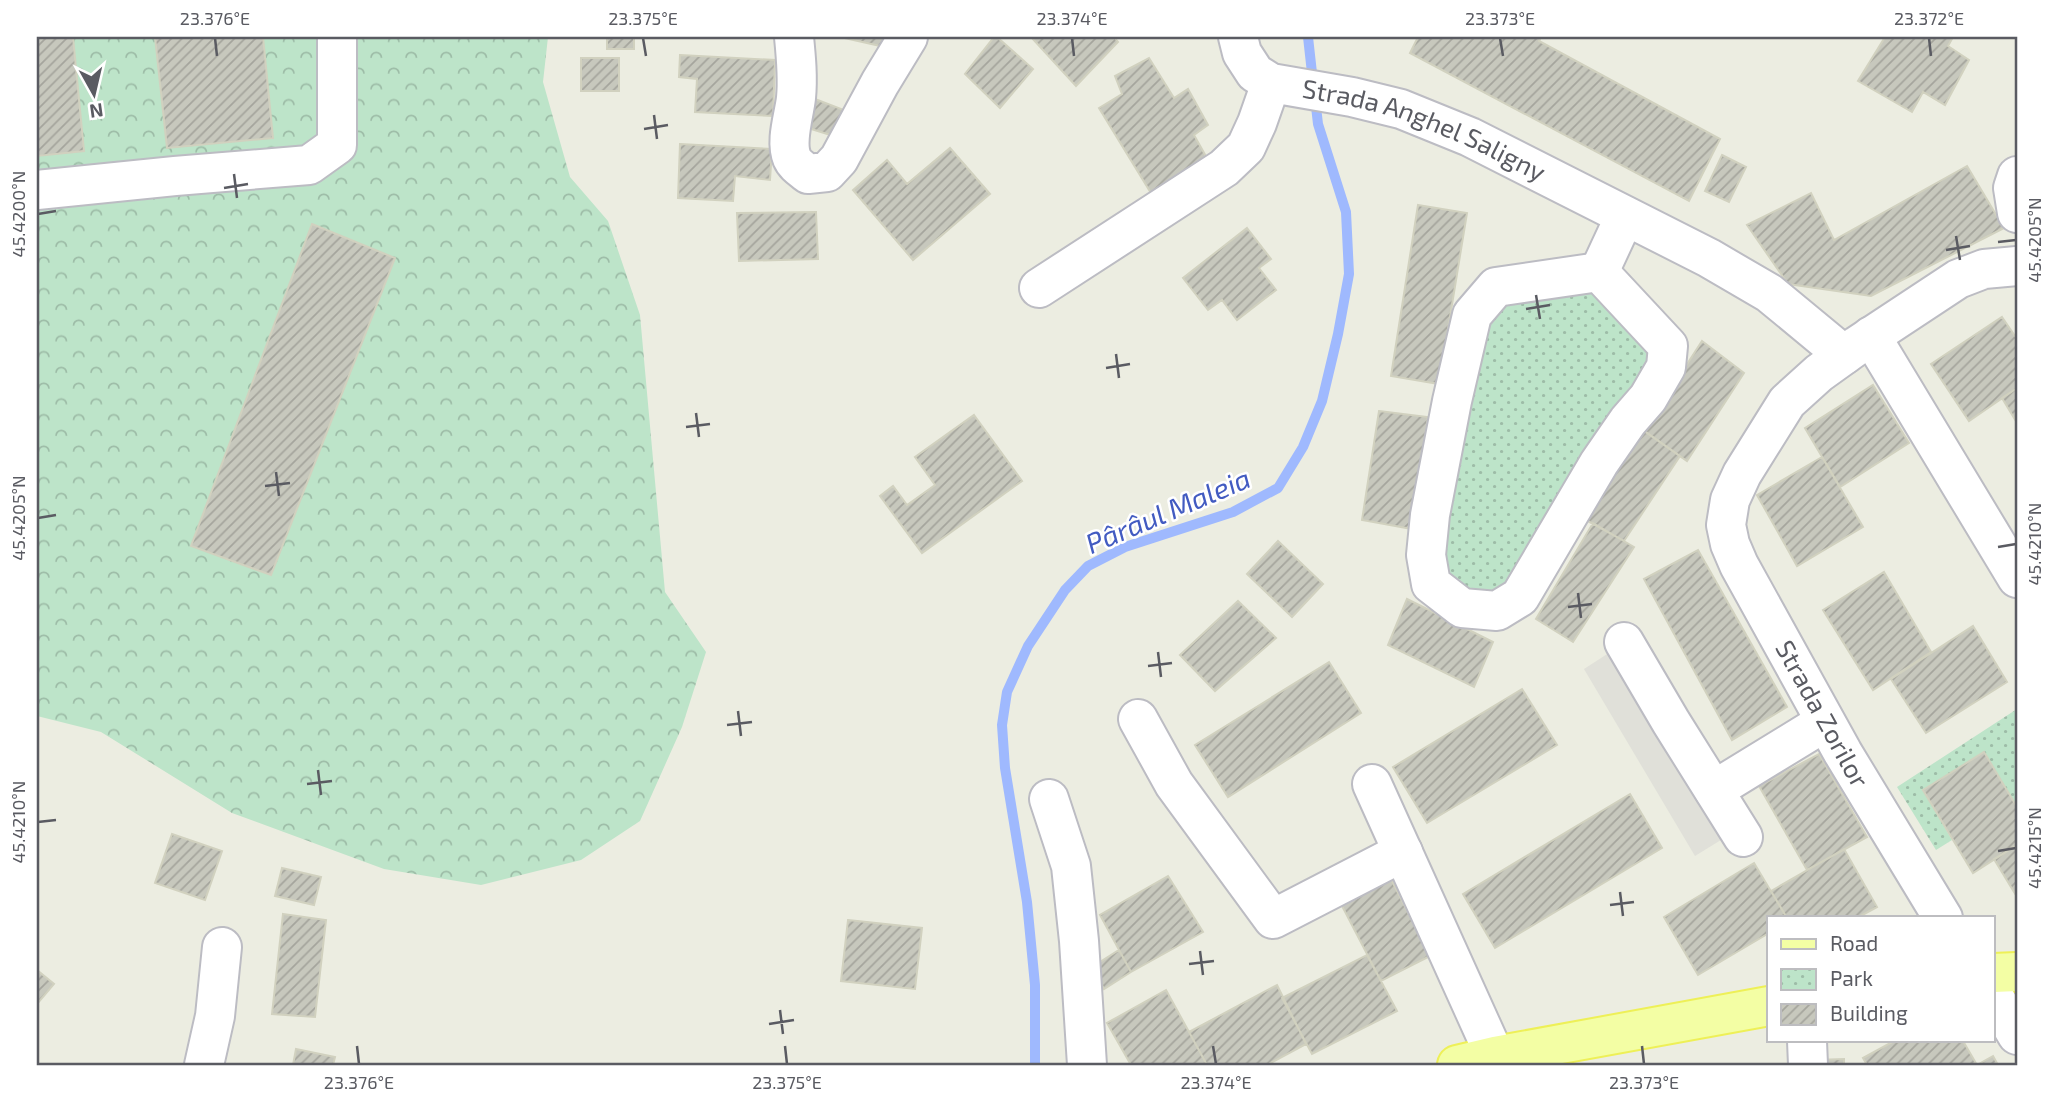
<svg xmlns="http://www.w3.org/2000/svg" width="2054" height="1102" viewBox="0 0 2054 1102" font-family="'Exo 2',sans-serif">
  <defs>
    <pattern id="forest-crowns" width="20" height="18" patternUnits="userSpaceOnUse" patternTransform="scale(1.75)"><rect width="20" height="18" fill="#bde4c9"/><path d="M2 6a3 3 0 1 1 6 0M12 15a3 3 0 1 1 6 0" fill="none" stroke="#9dbca7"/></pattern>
    <pattern id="park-dots" width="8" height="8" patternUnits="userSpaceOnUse" patternTransform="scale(1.75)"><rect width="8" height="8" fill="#bde4c9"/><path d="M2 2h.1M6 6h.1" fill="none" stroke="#9dbca7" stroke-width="1.8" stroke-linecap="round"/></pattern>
    <pattern id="building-hatch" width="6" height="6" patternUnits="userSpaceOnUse" patternTransform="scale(1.75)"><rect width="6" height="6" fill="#c7c8bd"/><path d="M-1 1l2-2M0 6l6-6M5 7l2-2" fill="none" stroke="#a5a59d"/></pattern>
  </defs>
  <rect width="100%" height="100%" fill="#ecede1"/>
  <path fill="#e0e0d9" d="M1615 649 1729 835 1695 856 1584 669Z"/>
  <path fill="url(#forest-crowns)" d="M37 37H548L543 82 570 177 608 221 640 315 665 592 706 652 682 727 640 821 581 860 481 885 384 869 232 813 101 732 37 716Z"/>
  <path fill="url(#park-dots)" d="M1591 279 1661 347 1515 590 1462 601 1431 547 1477 317 1501 290Z
    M2017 709V807L1984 753 1923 790 1952 840 1936 850 1897 787Z"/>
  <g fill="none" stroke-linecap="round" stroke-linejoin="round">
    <path stroke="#9fb9fe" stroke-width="10" d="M1308 37 1313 82
      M1035 1065V985L1027 902 1005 768 1002 725 1007 692 1028 646 1065 590 1088 566 1125 547 1233 512 1278 488 1303 447 1322 401 1338 334 1349 274 1346 212 1318 124 1315 98"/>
  </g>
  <path fill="url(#building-hatch)" stroke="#d1d1bf" stroke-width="2" d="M37 37H73L84 151 37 156Z
    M155 37H263L273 138 167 148Z
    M607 37H634V49H607Z
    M840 37H889L885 47Z
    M994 37H997L1033 69 1000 108 965 74Z
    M1031 37H1114L1118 42 1076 86Z
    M1418 37H1541L1539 41 1720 139 1689 201 1410 53Z
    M1885 37H1953L1948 46 1969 60 1945 105 1923 92 1912 112 1858 81Z
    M680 55 775 60 773 116 695 112 697 79 679 77Z
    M581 58H619V91H581Z
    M1149 58 1174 98 1188 89 1208 125 1194 135 1208 160 1154 198 1099 108 1122 94 1115 76Z
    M815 99 849 112 840 138 805 127Z
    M680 144 772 149 770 180 735 176 733 201 678 198Z
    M950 148 990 194 913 260 853 190 887 160 907 184Z
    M1722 155 1746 167 1729 202 1705 191Z
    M1967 166 2004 228 1871 296 1788 284 1747 225 1811 193 1834 240Z
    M1418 205 1467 213 1439 384 1391 376Z
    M816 212 818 259 739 261 737 213Z
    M312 224 395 258 271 575 191 546Z
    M1247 228 1271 259 1259 268 1276 290 1237 320 1222 300 1208 310 1183 278Z
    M2002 317 2017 339V388L1969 421 1931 364Z
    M1702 341 1744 373 1687 461 1644 431Z
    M1873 385 1909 443 1840 487 1805 428Z
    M2017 388V423L2002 398Z
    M1379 411 1428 417 1412 529 1362 520Z
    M974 415 1022 481 922 553 880 496 893 486 907 505 935 485 915 457Z
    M1639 427 1680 456 1624 541 1580 517Z
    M1822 457 1863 527 1797 566 1757 495Z
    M1593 523 1634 547 1573 642 1536 619Z
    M1278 541 1323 584 1292 617 1247 574Z
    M1698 550 1787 707 1732 740 1644 579Z
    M1884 572 1931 652 1873 690 1823 610Z
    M1407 599 1493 642 1474 687 1388 645Z
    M1238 601 1276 638 1215 691 1180 655Z
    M1973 626 2007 682 1926 733 1891 679Z
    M1329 662 1361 713 1228 797 1195 745Z
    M1522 689 1557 745 1427 823 1393 767Z
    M1984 752 2017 807V845L1973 873 1923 790Z
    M1819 754 1867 837 1807 870 1759 786Z
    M1630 794 1662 848 1495 948 1463 894Z
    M172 834 222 851 205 900 155 883Z
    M2017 845V897L1994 859Z
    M1844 849 1877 907 1857 918H1787L1771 891Z
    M1754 863 1787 918H1769V933L1698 975 1664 917Z
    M282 868 321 877 314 905 275 896Z
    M1168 876 1203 932 1131 972 1100 915Z
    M1391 879 1430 956 1381 981 1342 906Z
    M283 914 326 920 315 1017 272 1014Z
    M848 920 922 928 915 989 841 981Z
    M1119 950 1131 972 1104 989 1092 967Z
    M1367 955 1397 1011 1312 1054 1282 998Z
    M37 970 54 984 37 1004Z
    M1277 985 1306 1044 1267 1065H1207L1189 1032Z
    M1166 990 1189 1032 1207 1065H1131L1107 1023Z
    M1894 1041H1963L1977 1065H1867L1863 1058Z
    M296 1049 335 1057 333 1065H293Z
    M1993 1056 1998 1065H1977Z
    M1844 1059V1065H1815V1060Z"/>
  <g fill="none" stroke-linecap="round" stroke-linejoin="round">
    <defs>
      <g id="minor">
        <path d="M794 37C796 57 798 77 796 98 794 116 785 141 792 158 795 165 802 169 808 174L827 172 839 159 880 83 908 37"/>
        <path id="s1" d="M1238 37 1242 53 1255 73 1271 83 1352 97 1401 109 1470 137 1709 258 1769 293 1844 355"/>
        <path d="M2017 176 2013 188 2017 213"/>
        <path d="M37 190 175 176 309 165 337 145V37"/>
        <path d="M1599 272 1668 346 1666 367 1648 398 1628 421 1599 463 1520 597 1497 611 1462 608 1431 584 1426 555 1430 515 1452 401 1472 315 1496 287Z"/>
        <path d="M1599 272 1625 216"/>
        <path d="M1039 288 1224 168 1246 147 1257 123 1271 83"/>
        <path d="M1871 336 2017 578"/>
        <path d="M1624 642 1671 722 1743 837"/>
        <path d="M1138 719 1174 784 1273 919 1403 852"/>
        <path d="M1372 784 1499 1065"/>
        <path d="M1714 790 1825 722"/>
        <path d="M1049 799 1071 866 1079 941 1087 1065"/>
        <path d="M1943 918 1843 753 1739 565 1730 544 1726 525 1730 500 1742 474 1787 402 1819 373 1858 345 1958 279 1984 269 2017 266"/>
        <path d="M1993 995 2017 1035"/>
        <path d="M1807 1041 1808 1065"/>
        <path d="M204 1065 215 1016 222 947"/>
      </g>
      <path id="major" d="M1993 973 2017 972
        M1457 1065 1495 1056 1769 1006"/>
    </defs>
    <use href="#minor" stroke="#bcbcc3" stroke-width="42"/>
    <use href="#major" stroke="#eef057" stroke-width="42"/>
    <use href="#minor" stroke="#fff" stroke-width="38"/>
    <use href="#major" stroke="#f3fea4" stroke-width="38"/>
  </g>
  <path fill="none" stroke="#5a5b62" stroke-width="2.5" d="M215 38 217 56M643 38 646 56M1072 38 1074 56M1500 38 1503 56M1929 38 1931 56M654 115 657 139M644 129 668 125M234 174 237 198M224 188 248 184M38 214 56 211M1956 236 1960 260M1998 242 2016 240M1946 250 1970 246M1536 295 1540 319M1526 309 1550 305M1116 354 1119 378M1106 368 1130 364M696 413 699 437M686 427 710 424M276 472 279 496M265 486 290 483M38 518 56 515M1998 547 2016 544M1578 593 1581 618M1568 607 1592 604M1158 652 1161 677M1148 666 1172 663M738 711 741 736M727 725 752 722M318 770 321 795M307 784 332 781M38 822 56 820M1998 851 2016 848M1620 892 1623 916M1610 905 1634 902M1200 951 1203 975M1189 964 1214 961M780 1010 783 1034M769 1024 794 1020M357 1046 359 1064M785 1046 787 1064M1213 1046 1216 1064M1642 1046 1644 1064"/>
  <g text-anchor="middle" stroke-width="5" stroke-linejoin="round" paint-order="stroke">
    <g font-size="26" fill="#5a5b62" stroke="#fff">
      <text dy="9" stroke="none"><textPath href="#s1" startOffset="220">Strada Anghel Saligny</textPath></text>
      <text transform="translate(1822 714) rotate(61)" y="9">Strada Zorilor</text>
    </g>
    <g font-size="28" font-style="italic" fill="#425bc1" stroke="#fff">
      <text transform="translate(1168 511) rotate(-23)" y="10">Pârâul Maleia</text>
    </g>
  </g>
  <rect width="2054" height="1102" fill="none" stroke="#ffffff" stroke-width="77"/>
  <rect x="1767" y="916" width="228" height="126" fill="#ffffff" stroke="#bdbdc0" stroke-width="2"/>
  <rect x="1781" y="939" width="35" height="10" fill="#f3fea4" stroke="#bdbdc0" stroke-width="2"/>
  <text x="1830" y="951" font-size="21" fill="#5a5b62">Road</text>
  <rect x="1781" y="969" width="35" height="21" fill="url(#park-dots)" stroke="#bdbdc0" stroke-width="2"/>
  <text x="1830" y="986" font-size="21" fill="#5a5b62">Park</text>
  <rect x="1781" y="1004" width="35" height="21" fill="url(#building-hatch)" stroke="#bdbdc0" stroke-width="2"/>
  <text x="1830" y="1021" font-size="21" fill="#5a5b62">Building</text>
  <g transform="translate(94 94) rotate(172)" stroke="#ffffff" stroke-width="5" paint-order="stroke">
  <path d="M0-5L12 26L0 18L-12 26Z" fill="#5a5b62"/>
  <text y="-10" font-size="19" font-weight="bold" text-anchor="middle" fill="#5a5b62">N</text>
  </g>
  <rect x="38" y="38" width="1978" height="1026" fill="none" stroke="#5a5b62" stroke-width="2.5"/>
  <g font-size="18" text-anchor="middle" fill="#5a5b62">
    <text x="215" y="25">23.376°E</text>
    <text x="643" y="25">23.375°E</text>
    <text x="1072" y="25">23.374°E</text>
    <text x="1500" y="25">23.373°E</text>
    <text x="1929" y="25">23.372°E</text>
    <text transform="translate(19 214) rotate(-90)" y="6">45.4200°N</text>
    <text transform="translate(2035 240) rotate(-90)" y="6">45.4205°N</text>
    <text transform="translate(19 518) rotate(-90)" y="6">45.4205°N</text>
    <text transform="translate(2035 544) rotate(-90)" y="6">45.4210°N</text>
    <text transform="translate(19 822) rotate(-90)" y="6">45.4210°N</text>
    <text transform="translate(2035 848) rotate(-90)" y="6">45.4215°N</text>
    <text x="359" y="1089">23.376°E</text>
    <text x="787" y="1089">23.375°E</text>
    <text x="1216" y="1089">23.374°E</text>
    <text x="1644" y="1089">23.373°E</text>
  </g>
</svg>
